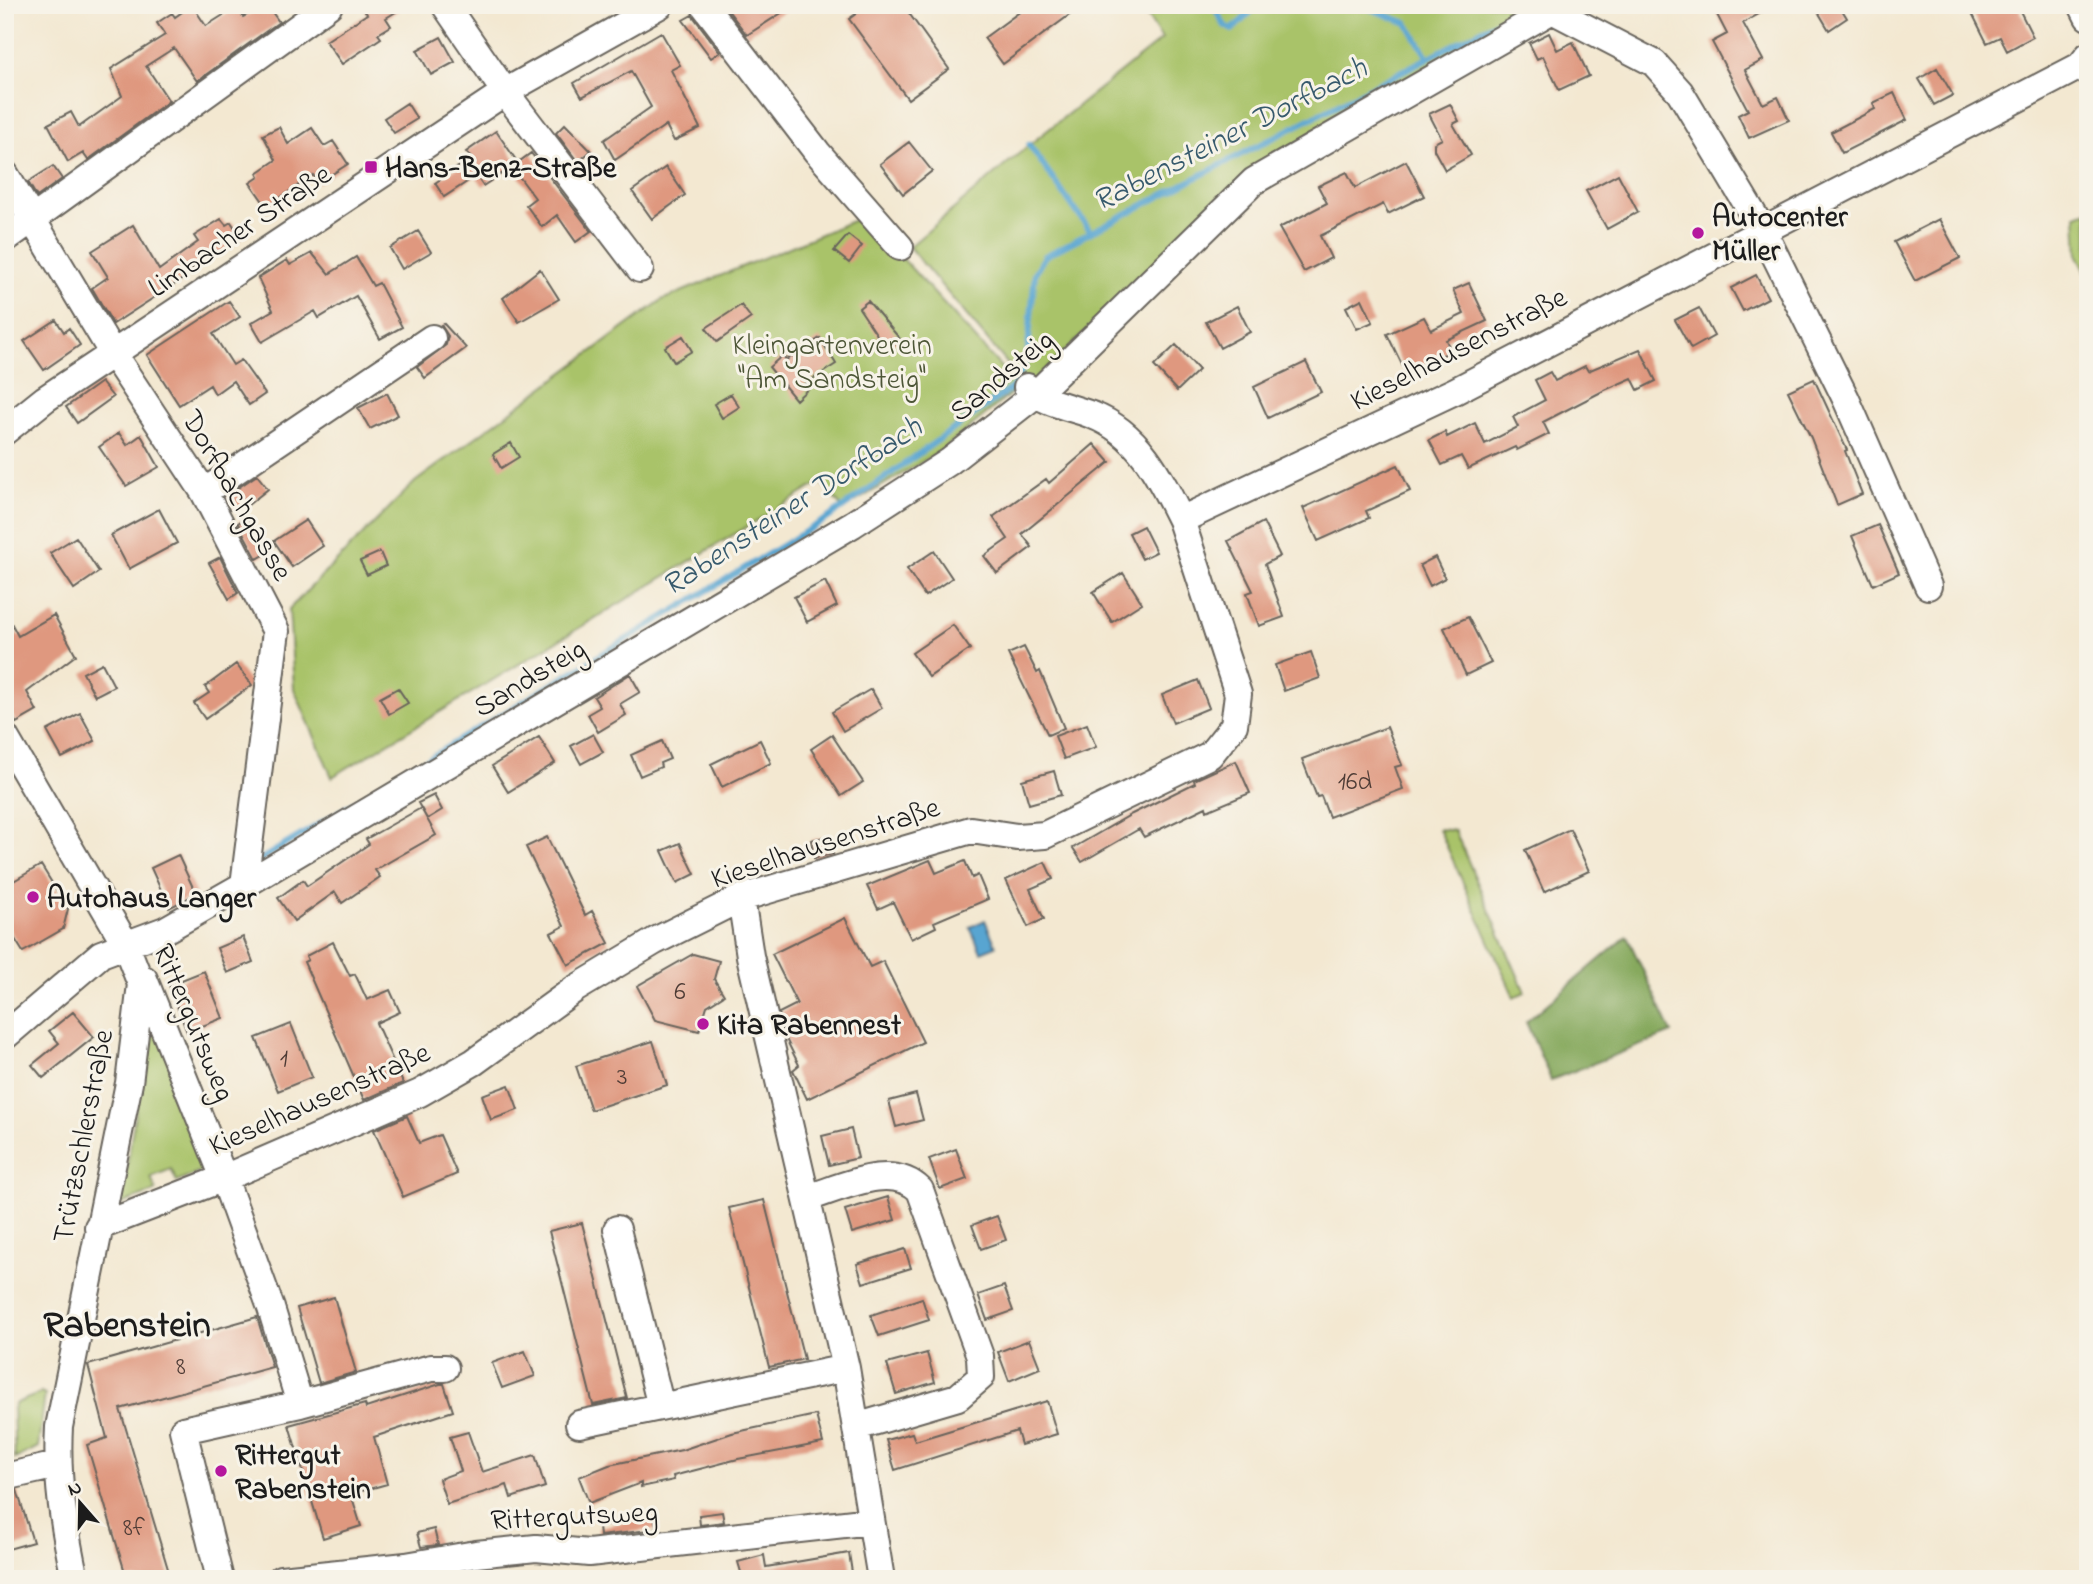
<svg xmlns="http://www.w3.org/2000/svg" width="2093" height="1584" viewBox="0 0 2093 1584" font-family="'Indie Flower',sans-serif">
  <rect width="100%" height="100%" fill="#f7f3e8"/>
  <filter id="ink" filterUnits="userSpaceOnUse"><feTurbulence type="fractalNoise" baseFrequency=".0143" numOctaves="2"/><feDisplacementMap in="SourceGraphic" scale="14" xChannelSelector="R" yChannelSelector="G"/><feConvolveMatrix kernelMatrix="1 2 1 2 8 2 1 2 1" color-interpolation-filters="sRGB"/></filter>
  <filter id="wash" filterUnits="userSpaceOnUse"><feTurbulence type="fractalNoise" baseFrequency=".00686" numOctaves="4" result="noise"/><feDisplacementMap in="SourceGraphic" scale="28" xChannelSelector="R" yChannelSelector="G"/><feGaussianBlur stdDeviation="1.57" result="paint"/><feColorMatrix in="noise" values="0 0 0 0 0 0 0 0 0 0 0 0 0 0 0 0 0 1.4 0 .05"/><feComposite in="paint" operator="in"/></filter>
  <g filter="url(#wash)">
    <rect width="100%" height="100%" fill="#f3e8d1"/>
    <path fill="#a9c369" stroke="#627042" stroke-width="2" d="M1140 5H1549L1244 183 1027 387 909 247 1029 145 1162 39Z
      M2088 211V276L2078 256 2076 215Z
      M864 216 1019 387 942 450 843 509 821 482 332 777 294 689 289 609 415 482 662 300Z
      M1439 829 1455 831 1525 992 1514 997Z
      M151 1013 210 1168 177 1182 171 1169 151 1177 156 1191 121 1204Z
      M41 1393 45 1395 38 1447 15 1459 13 1408 16 1403Z"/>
    <path fill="#86a95d" stroke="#51623c" stroke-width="2" d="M1627 936 1672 1033 1551 1080 1526 1022Z"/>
    <path fill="#58a5d1" stroke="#3a6076" stroke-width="2" d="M985 920 996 946 981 952 970 927Z"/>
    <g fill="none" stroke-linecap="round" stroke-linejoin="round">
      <path stroke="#58a5d1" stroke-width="6" d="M1360 5 1407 23 1428 58
        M1214 7 1225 26 1232 30 1258 5
        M1029 145 1091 232
        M258 861 828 518 1013 387 1027 359 1035 273 1045 256 1530 5"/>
    </g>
    <g id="blocks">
      <path fill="#df987f" d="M192 5 206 26 236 7 243 17 267 5 279 22 197 81 174 48 146 66 169 101 88 160 83 153 68 162 48 124 71 112 79 127 122 96 111 69 165 35 157 23 172 13 175 17Z
        M361 5H407L386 18 391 26 378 34 381 38 342 64 326 41 367 14Z
        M724 5H794L747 35Z
        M868 5H903L949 69 908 99 849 19Z
        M1029 5H1083L1003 64 984 38Z
        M1712 5H1775L1743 23 1763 60 1745 70 1763 104 1778 97 1789 120 1749 138 1738 115 1748 110 1712 42 1727 34Z
        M1814 5H1839L1847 18 1829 30Z
        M1968 5H2017L2033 37 2007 51 2000 37 1987 43Z
        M692 15 720 52 711 58 683 20Z
        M661 32 680 65 671 70 700 128 674 141 666 125 615 160 604 140 651 107 631 71 582 97 574 83Z
        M1549 33 1557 50 1573 42 1589 76 1559 90 1543 56 1537 59 1529 43Z
        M441 37 455 62 431 75 417 50Z
        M1937 68 1953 95 1934 105 1919 79Z
        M1894 93 1907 120 1842 153 1831 132 1875 109 1873 103Z
        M407 103 417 119 394 133 384 118Z
        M1450 104 1459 121 1453 124 1471 155 1445 170 1434 150V143L1442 139 1429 114Z
        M565 124 591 151 578 162 556 133Z
        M279 127 288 144 312 128 324 146 333 141 348 164 318 183 313 175 267 207 250 183 259 177 257 173 276 160 263 135Z
        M496 131 518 163 483 186 476 176 444 197 435 183 471 158 466 152Z
        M909 142 932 171 903 194 880 164Z
        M531 153 591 231 576 242 557 215 542 227 526 205 535 198 512 167Z
        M1406 161 1424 196 1388 214 1383 204 1320 236 1331 258 1304 272 1279 228 1327 203 1318 186 1347 172 1355 188Z
        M53 166 62 179 37 197 28 182Z
        M666 167 685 195 652 219 632 191Z
        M1618 174 1638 212 1607 229 1586 191Z
        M221 219 226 225 231 222 242 238 218 254 216 251 190 270 192 273 113 324 92 288 108 277 92 251 133 225 159 270 198 242 194 236Z
        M1939 219 1960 258 1915 281 1894 242Z
        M418 231 431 252 402 269 390 248Z
        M848 235 862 246 849 263 834 251Z
        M312 253 329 274 356 257 373 286 379 283 402 327 380 339 356 296 319 318 315 311 262 342 251 323 273 310 258 278 287 260 290 265Z
        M540 269 559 299 519 322 503 298Z
        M1756 275 1768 298 1743 311 1731 288Z
        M1469 283 1487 321 1446 340 1451 351 1406 373 1387 334 1424 317 1431 330 1464 314 1453 290Z
        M1362 299 1373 322 1357 329 1346 307Z
        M229 301 240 317 213 334 233 365 241 360 265 394 249 405 233 381 215 394 210 385 179 405 147 355Z
        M868 301 900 339 887 350 859 308Z
        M741 305 751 318 717 342 706 328Z
        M1237 306 1250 332 1220 348 1206 322Z
        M1699 308 1714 336 1691 349 1675 320Z
        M56 320 64 332 69 328 80 345 44 370 24 341Z
        M444 324 466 348 425 378 417 367 446 345 448 336 441 325Z
        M683 336 692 351 674 362 665 347Z
        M820 338 836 364 805 384 809 388 796 400 769 367 783 355 786 360Z
        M1176 345 1199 370 1177 391 1154 366Z
        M1640 349 1656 381 1638 390 1632 378 1605 390 1543 422 1549 434 1517 450 1515 447 1468 469 1461 456 1442 465 1429 440 1445 432 1447 437 1475 423 1485 444 1518 427 1513 417 1545 400 1535 380 1550 372 1555 381 1585 366 1588 371Z
        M1306 362 1321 392 1268 418 1254 387Z
        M1814 379 1847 450 1845 451 1862 494 1837 505 1811 438 1788 391Z
        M101 382 113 397 77 423 66 407Z
        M387 393 398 415 370 429 358 408Z
        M731 394 739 407 722 418 714 404Z
        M119 433 127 445 141 435 159 467 126 486 99 447Z
        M511 443 519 457 501 468 493 454Z
        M1094 444 1110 462 1022 534 1032 547 997 573 984 556 1008 539 993 517 1046 479 1049 483Z
        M1398 465 1410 491 1366 511 1369 518 1318 541 1303 508Z
        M257 475 268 489 239 512 226 496Z
        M159 509 177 543 129 569 111 535Z
        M247 517 269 552 257 559 238 523Z
        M306 520 323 546 292 567 274 541Z
        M1263 522 1280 556 1265 564 1284 617 1259 626 1247 593 1253 591 1228 541Z
        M1878 525 1899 573 1873 585 1852 536Z
        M1143 526 1156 552 1142 559 1129 533Z
        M76 537 99 572 74 589 50 553Z
        M934 551 952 578 925 596 907 569Z
        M380 552 386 566 367 575 360 561Z
        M220 557 238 593 229 599 209 563Z
        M1435 557 1445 578 1430 586 1420 565Z
        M1123 573 1142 603 1112 622 1093 592Z
        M825 581 837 606 807 622 794 597Z
        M5 611 18 636 54 615 76 655 27 692 37 711 16 723 5 702Z
        M1468 617 1491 663 1466 675 1444 628Z
        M953 625 970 649 929 677 912 653Z
        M1024 647 1037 673 1040 671 1064 728 1048 735 1008 654Z
        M1311 652 1320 678 1284 691 1275 665Z
        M102 663 114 686 95 696 83 673Z
        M236 664 252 685 205 719 194 703 209 693 205 687Z
        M630 674 640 692 620 704 626 715 598 732 588 714 600 707 594 697Z
        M1198 680 1209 708 1173 723 1162 695Z
        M398 688 408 703 389 714 380 698Z
        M871 689 882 708 843 731 832 712Z
        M80 713 95 741 62 758 47 731Z
        M1087 724 1096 747 1064 759 1055 736Z
        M1387 727 1402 765 1395 767 1403 789 1329 817 1321 796 1317 797 1302 759Z
        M593 734 603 752 581 764 571 746Z
        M832 735 863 782 841 796 811 749Z
        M539 737 555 763 508 792 492 766Z
        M760 740 771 763 722 787 711 764Z
        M662 741 670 759 660 763 661 767 640 776 631 755Z
        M1236 761 1250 793 1207 811 1206 807 1144 837 1139 829 1082 862 1073 848 1132 814 1195 783 1194 780Z
        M1054 771 1061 795 1029 804 1022 780Z
        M434 795 442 810 427 819 418 803Z
        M421 808 436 835 375 870 380 877 342 903 335 892 294 921 278 898 303 880 307 886 369 844 366 839Z
        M1570 829 1589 871 1544 892 1525 850Z
        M829 836 833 854 814 858 811 840Z
        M547 837 585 915 592 911 609 943 568 965 551 933 564 926 526 847Z
        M680 843 695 874 677 883 662 851Z
        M178 855 196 894 169 908 151 868Z
        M930 860 936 873 965 861 972 878 978 875 988 899 934 922 936 927 911 939 893 902 878 909 867 886Z
        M1045 862 1053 879 1030 889 1044 919 1028 927 1006 880Z
        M41 865 68 909 63 929 23 952 5 923V886Z
        M845 918 870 967 883 961 923 1042 807 1099 793 1070 799 1065 785 1037 779 1013 797 1004 772 954Z
        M243 937 253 962 227 973 217 948Z
        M333 942 350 976 355 974 367 1000 390 990 400 1012 376 1023 403 1083 364 1100 304 962 308 960 306 956Z
        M693 954 719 961 714 979 724 995 707 1006 699 1031 655 1020 637 986Z
        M204 971 223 1018 187 1032 169 985Z
        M73 1012 94 1037 43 1078 32 1065 59 1043 49 1031Z
        M291 1024 312 1077 278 1091 256 1038Z
        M653 1041 667 1085 591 1110 576 1066Z
        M509 1085 518 1110 491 1120 482 1095Z
        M916 1094 923 1120 896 1127 889 1101Z
        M407 1116 419 1143 440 1135 457 1174 403 1197 374 1130Z
        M851 1129 858 1158 829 1165 822 1136Z
        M956 1149 967 1179 940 1189 929 1159Z
        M888 1197 895 1220 852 1233 845 1210Z
        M764 1200 804 1359 769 1367 729 1208Z
        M997 1216 1006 1240 981 1249 972 1225Z
        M582 1223 627 1398 593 1405 549 1231Z
        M905 1249 911 1268 863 1283 857 1264Z
        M1004 1286 1013 1311 987 1320 978 1295Z
        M334 1297 356 1372 319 1383 297 1308Z
        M922 1298 929 1320 879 1336 871 1315Z
        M257 1317 272 1367 120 1409 171 1579H127L87 1445 107 1438 88 1365Z
        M1029 1340 1040 1368 1009 1381 998 1352Z
        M525 1351 535 1376 502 1388 492 1363Z
        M927 1353 935 1382 896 1394 887 1364Z
        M440 1384H444L453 1411 374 1437 387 1484 351 1494 361 1526 323 1538 289 1425 365 1404 366 1408Z
        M1047 1401 1057 1434 1021 1445 1017 1431 895 1470 886 1440 912 1433 915 1441Z
        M816 1415 823 1443 738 1459 673 1476 674 1480 641 1487V1483L589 1503 579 1477 609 1465 682 1450 732 1433Z
        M468 1432 482 1472 535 1455 545 1487 511 1498 507 1485 447 1504 439 1479 461 1471 450 1437Z
        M17 1490 33 1542 5 1550V1492Z
        M722 1512 724 1522 700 1525 699 1515Z
        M654 1516 657 1529 600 1536 599 1527Z
        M434 1529 438 1545 421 1547 417 1533Z
        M849 1553 853 1579H743L738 1562 764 1555 766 1567Z"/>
    </g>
  </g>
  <g filter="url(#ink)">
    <use href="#blocks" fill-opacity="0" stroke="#67635b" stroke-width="2"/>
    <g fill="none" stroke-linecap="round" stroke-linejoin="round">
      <defs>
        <path id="minor" d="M445 5 505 92 640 269
          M704 5 817 152 900 247
          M2082 5 2088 17
          M1552 10 1654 63 1680 92 1762 229 1846 399 1928 586
          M5 174 113 354 204 492 276 631 244 885
          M5 239 329 5
          M1027 387C1043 403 1071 407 1092 415 1139 433 1160 477 1181 520
          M5 431 45 399 505 92 660 5
          M204 492 432 338
          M5 737 125 943 141 984 129 1083 59 1427C56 1480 64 1528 75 1579
          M144 979 224 1178 271 1308 300 1404
          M5 1036 101 954 165 930 244 885 853 524 949 462 1035 395 1254 181 1561 5
          M807 1198C841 1188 891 1161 920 1190L980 1356 981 1377 958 1397 856 1427
          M98 1227 224 1178 420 1093 474 1062 575 989 655 941 741 898 971 830 1017 837 1045 835 1210 755 1234 725 1238 694 1181 520 1455 391 2080 66 2088 56
          M617 1229 661 1407
          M846 1368 881 1579
          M579 1424 846 1368 750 956 741 898
          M5 1477 57 1465
          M220 1579 183 1430 300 1404 431 1368H445
          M281 1579 406 1566 476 1554 536 1548 589 1553 871 1521"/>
      </defs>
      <use href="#minor" stroke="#67635b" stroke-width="30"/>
      <use href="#minor" stroke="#fff" stroke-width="26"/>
    </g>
  </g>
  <g fill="#b5179e" stroke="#f7f3e8" stroke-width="2.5">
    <rect x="364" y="160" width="14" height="14" rx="3.5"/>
    <circle cx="1698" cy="233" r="7"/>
    <circle cx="33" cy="897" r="7"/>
    <circle cx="703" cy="1024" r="7"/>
    <circle cx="221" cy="1471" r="7"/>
  </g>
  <g text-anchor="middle" stroke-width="6" stroke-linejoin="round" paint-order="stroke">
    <g font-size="26" fill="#4d3b35">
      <text x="1355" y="789">16d</text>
      <text x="680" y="999">6</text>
      <text x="284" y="1066">1</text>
      <text x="622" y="1084">3</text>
      <text x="181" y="1374">8</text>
      <text x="134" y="1535">8f</text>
    </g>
    <g font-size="30" font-weight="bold" fill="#1c1c1c" stroke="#f7f3e8" text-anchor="start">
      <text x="385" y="177">Hans-Benz-Straße</text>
      <text x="1712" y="226">Autocenter<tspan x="1712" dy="34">Müller</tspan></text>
      <text x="47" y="907">Autohaus Langer</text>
      <text x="717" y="1034">Kita Rabennest</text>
      <text x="235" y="1464">Rittergut<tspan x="235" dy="34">Rabenstein</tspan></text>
    </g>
    <g font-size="30" fill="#1c1c1c" stroke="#f7f3e8">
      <text transform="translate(239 230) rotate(-34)" y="10">Limbacher Straße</text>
      <text transform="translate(1458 348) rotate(-27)" y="10">Kieselhausenstraße</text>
      <text transform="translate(1001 375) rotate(-40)" y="10">Sandsteig</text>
      <text transform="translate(238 495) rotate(60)" y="10">Dorfbachgasse</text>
      <text transform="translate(529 677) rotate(-31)" y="10">Sandsteig</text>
      <text transform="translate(825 842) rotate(-18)" y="10">Kieselhausenstraße</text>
      <text transform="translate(195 1022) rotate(67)" y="10">Rittergutsweg</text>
      <text transform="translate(319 1098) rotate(-24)" y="10">Kieselhausenstraße</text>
      <text transform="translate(82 1136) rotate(-79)" y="10">Trützschlerstraße</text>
      <text transform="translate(574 1515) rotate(-3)" y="10">Rittergutsweg</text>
    </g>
    <g font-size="30" fill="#4d5637" stroke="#f7f3e8">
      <text x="832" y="354">Kleingartenverein<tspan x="832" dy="34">"Am Sandsteig"</tspan></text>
    </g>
    <g font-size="32" font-style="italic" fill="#375a6d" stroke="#f7f3e8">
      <text transform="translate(1229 133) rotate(-27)" y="11">Rabensteiner Dorfbach</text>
      <text transform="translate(791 505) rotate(-33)" y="11">Rabensteiner Dorfbach</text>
    </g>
    <g font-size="37" font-weight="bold" fill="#1c1c1c" stroke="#f7f3e8">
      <text x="127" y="1336">Rabenstein</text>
    </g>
  </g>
  <rect width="2093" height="1584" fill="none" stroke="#f7f3e8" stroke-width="28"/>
  <g transform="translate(80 1503) rotate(340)" stroke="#f7f3e8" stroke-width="5" paint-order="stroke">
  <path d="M0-5L12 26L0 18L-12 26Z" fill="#1c1c1c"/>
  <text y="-10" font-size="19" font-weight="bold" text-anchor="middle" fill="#1c1c1c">N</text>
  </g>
</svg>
